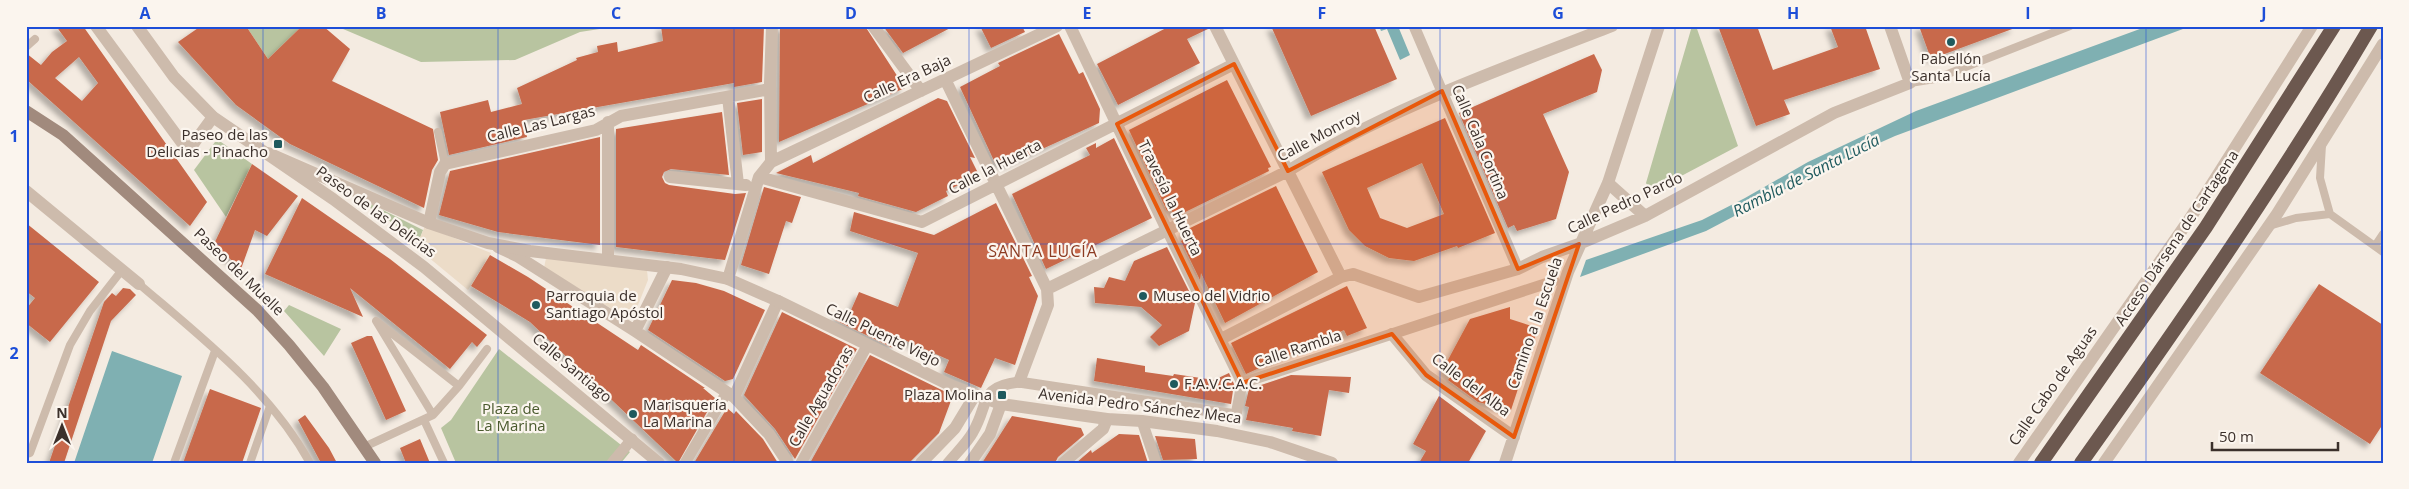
<svg xmlns="http://www.w3.org/2000/svg" width="2409" height="489" viewBox="0 0 2409 489" font-family="'Open Sans',sans-serif">
  <defs>
    <filter id="shadow"><feDropShadow dx="-4.5" dy="4.5" stdDeviation="2.5" flood-color="#0004"/></filter>
  </defs>
  <rect width="100%" height="100%" fill="#f4ebe1"/>
  <path fill="#b8c4a0" d="M246 26H302L268 59Z
    M336 26H619L580 32 515 60 421 62Z
    M1692 26H1696L1738 146 1651 192 1646 183Z
    M215 142H221L252 164 226 217 194 170Z
    M355 196 423 230 419 241 354 197Z
    M289 305 341 329 324 356 284 311Z
    M499 349 630 452 621 463H456L441 428 451 420Z"/>
  <path fill="#ecdcc8" d="M425 226 491 253 468 290 416 247Z
    M546 258 647 270 648 280 634 315 627 318 544 268Z"/>
  <path fill="#7fb0b2" d="M1379 26H1398L1410 55 1400 60 1387 29 1381 31Z
    M2148 26H2191L1895 136 1839 161 1706 231 1580 277 1586 260 1702 220 1745 198 1808 162 1916 111Z
    M112 351 182 376 152 463H74Z"/>
  <path fill="#c8694b" fill-rule="evenodd" filter="url(#shadow)" d="M56 26H83L207 202 190 226 26 79V53L41 65 52 52 67 41ZM79 57 98 83 82 101 55 78Z
    M201 26H246L268 59 302 26H323L350 49 332 81 433 129 438 160 432 170 424 208 290 144 236 105 178 42Z
    M661 26H764L762 82 734 87V83L524 120 527 137 449 155 440 112 488 100 491 112 522 104 517 88 577 60 576 58 598 52 597 46 617 42 618 52 663 41Z
    M780 26H865L905 88 779 142Z
    M883 26H954L903 53Z
    M980 26H1022L1025 32 991 48Z
    M1170 26H1207L1208 29 1187 39 1200 63 1118 105 1097 64Z
    M1271 26H1374L1397 79 1311 116Z
    M1718 26H1757L1773 70 1838 47 1830 26H1865L1880 69 1784 100 1790 114 1756 126Z
    M1919 26H2015V28L1931 59Z
    M1059 34 1079 74 1083 72 1100 109 1099 123 1007 165 995 163 960 87 1000 66 998 63Z
    M1594 54 1602 70 1597 92 1543 114 1569 172 1556 219 1517 231 1514 225 1508 228 1459 113Z
    M1227 80 1271 167 1268 168 1269 171 1175 217 1171 209 1167 211 1129 130Z
    M938 98 947 101 975 158 970 157 979 175 946 191 948 196 916 212 858 196 859 193 776 173 811 155 813 163Z
    M762 99V152L743 155 737 103Z
    M722 112 729 175 671 169 664 172 662 177 665 183 669 185 735 194 746 193 725 260 616 247V129Z
    M1445 118 1495 233 1458 248 1457 246 1414 261 1389 258 1365 246 1349 230 1322 172ZM1422 163 1444 214 1407 228 1380 218 1367 188Z
    M600 137V245L498 232 439 215 450 171Z
    M1114 138 1152 218 1046 269 1012 194 1090 155 1086 148 1096 143V148Z
    M252 164 298 196 267 236 255 230 241 269 214 244Z
    M1276 186 1318 272 1225 323 1201 273 1200 280 1181 241 1184 239 1182 232Z
    M764 187 801 197 792 223 786 221 769 274 741 265Z
    M302 198 390 259 487 335 477 347 472 342 450 369 350 288 363 317 265 274Z
    M996 203 1032 276 1029 277 1038 296 1015 365 995 358 981 388 944 372 949 360 898 337 893 348 835 320 838 313 848 317 859 292 898 307 918 253 850 231 854 212 934 235Z
    M26 223 99 282 50 342 26 323V309L35 298 26 291Z
    M1167 247 1195 303 1189 331 1159 346 1150 337 1162 325 1141 307 1095 303 1094 287 1104 288 1109 277 1125 281 1134 261Z
    M490 255 528 277 638 350 641 345 705 388H703L715 398 678 463 530 322 471 286Z
    M672 280 696 283 724 291 765 310 733 379 725 381 648 330Z
    M2319 284 2383 325V424L2370 444 2260 373Z
    M1347 286 1367 328 1347 336 1344 330 1246 374 1231 343Z
    M123 288 130 289 136 295 111 321 64 463H49L104 302 112 293 116 296Z
    M1510 307V319L1538 328 1511 410 1478 402 1448 380 1450 377 1442 371 1470 319Z
    M782 312 857 349 795 459 775 429 744 395Z
    M367 336H372L406 411 386 420 351 343Z
    M870 355 950 394 952 398 939 433 909 463H810Z
    M1097 358 1145 366V372L1173 376 1174 374 1214 380 1229 373 1234 384 1231 404 1094 381Z
    M1291 375 1351 377 1349 393 1329 390 1321 436 1292 431 1293 428 1246 420 1249 407 1245 406 1249 389Z
    M210 389 261 408 242 463H183Z
    M1439 396 1486 431 1468 463H1419L1426 451 1413 444Z
    M727 408 734 414 736 411 763 439 778 463H694Z
    M305 415 329 448 337 463H321L298 420Z
    M1012 416 1081 428 1084 435 1058 457 1055 463H982Z
    M1119 434 1139 435 1148 463H1076L1091 450 1092 453Z
    M1155 436 1195 439 1197 459 1163 460Z
    M420 439 430 463H406L400 448Z"/>
  <g fill="none" stroke-linecap="round" stroke-linejoin="round">
    <path stroke="#cdbbac" stroke-width="8" d="M26 47 35 39
      M1910 83 1935 79 2070 26
      M438 132 445 164
      M2322 145 2320 178 2330 214
      M2269 226 2296 218 2330 214 2383 252
      M2375 246 2383 234
      M139 284C201 337 270 390 310 463
      M459 386 487 349
      M424 420 444 463
      M364 447 433 415 459 386 376 321 433 415
      M26 454 30 453 70 345 90 311 122 270
      M174 463 215 351
      M250 463 270 406"/>
    <path stroke="#cdbbac" stroke-width="11" d="M1414 26 1518 269
      M1167 230 1242 383
      M1242 383 1554 281
      M1142 421 1156 463
      M612 463 632 439
      M685 463 727 392
      M801 463 867 346
      M948 463C956 453 967 443 973 432 990 403 978 387 1019 382L1236 415 1242 383"/>
    <path stroke="#cdbbac" stroke-width="12" d="M96 26 188 151 213 117
      M873 26 921 91
      M1070 26 1167 230
      M1215 26 1341 277
      M945 79 1047 289 1048 305 1019 382
      M728 97 738 184
      M771 162 770 83 772 26
      M670 177 746 185
      M759 177 922 222 1234 64
      M1608 183 1645 216
      M26 191 139 284
      M429 223 440 172 445 164 596 130 621 116 770 89
      M498 247 517 256 635 331 734 397 769 434 788 463
      M608 260V122
      M728 279 759 177 771 162 1057 26
      M1047 289 1288 171C1389 108 1502 69 1612 26
      M635 331 667 267
      M1392 334 1426 375 1514 437
      M1221 339 1341 277 1353 274 1419 297 1518 269 1542 257 1579 244 1645 216 1834 113 1910 83 1890 26
      M734 397 778 301
      M921 463 955 428 975 395
      M970 463 990 434 1001 404
      M1063 463 1103 429 1107 419
      M1505 463 1568 272 1608 183 1659 26
      M2019 463 2191 217 2312 26
      M2104 463 2277 214 2383 44"/>
    <path stroke="#cdbbac" stroke-width="12" d="M137 26 174 77 213 117 333 199 424 267 659 463
      M268 153 429 223 488 243 530 251 681 269 728 279 778 301 952 386 1001 404 1107 419 1142 421 1217 431 1270 442 1332 463"/>
    <path stroke="#a18a7d" stroke-width="12" d="M26 111 63 135 257 310 289 345 323 387 375 463"/>
    <path stroke="#6c584f" stroke-width="14" d="M2041 463 2206 227 2334 26
      M2081 463C2182 321 2282 177 2371 26"/>
  </g>
  <path fill="#e8590c" fill-opacity="0.2" stroke="#e8590c" stroke-width="4" stroke-linejoin="round" d="M1234 64 1288 171 1442 91 1518 269 1579 244 1514 437 1426 375 1392 334 1242 383 1117 124Z"/>
  <path fill="none" stroke="#1d4ed8" stroke-width="1" stroke-opacity="0.55" d="M263 26V463M498 26V463M734 26V463M969 26V463M1204 26V463M1440 26V463M1675 26V463M1911 26V463M2146 26V463M26 244H2383"/>
  <g fill="#1f5a5e" stroke="#fbf5ee" stroke-width="2">
    <circle cx="1951" cy="42" r="5"/>
    <rect x="273" y="139" width="10" height="10" rx="2.5"/>
    <circle cx="1143" cy="296" r="5"/>
    <circle cx="536" cy="305" r="5"/>
    <circle cx="1174" cy="384" r="5"/>
    <rect x="997" y="390" width="10" height="10" rx="2.5"/>
    <circle cx="633" cy="414" r="5"/>
  </g>
  <g text-anchor="middle" stroke-width="4.5" stroke-linejoin="round" paint-order="stroke">
    <g font-size="15" fill="#3b302b" stroke="#fbf5ee" text-anchor="start">
      <text x="1951" y="64" text-anchor="middle">Pabellón<tspan x="1951" dy="17">Santa Lucía</tspan></text>
      <text x="268" y="140" text-anchor="end">Paseo de las<tspan x="268" dy="17">Delicias - Pinacho</tspan></text>
      <text x="546" y="301">Parroquia de<tspan x="546" dy="17">Santiago Apóstol</tspan></text>
      <text x="1153" y="301">Museo del Vidrio</text>
      <text x="1184" y="389">F.A.V.C.A.C.</text>
      <text x="992" y="400" text-anchor="end">Plaza Molina</text>
      <text x="643" y="410">Marisquería<tspan x="643" dy="17">La Marina</tspan></text>
    </g>
    <g font-size="15" fill="#3b302b" stroke="#fbf5ee">
      <text transform="translate(907 79) rotate(-25)" y="5">Calle Era Baja</text>
      <text transform="translate(541 124) rotate(-14)" y="5">Calle Las Largas</text>
      <text transform="translate(1319 136) rotate(-28)" y="5">Calle Monroy</text>
      <text transform="translate(1480 142) rotate(67)" y="5">Calle Cala Cortina</text>
      <text transform="translate(995 167) rotate(-27)" y="5">Calle la Huerta</text>
      <text transform="translate(1170 198) rotate(64)" y="5">Travesía la Huerta</text>
      <text transform="translate(1625 203) rotate(-25)" y="5">Calle Pedro Pardo</text>
      <text transform="translate(376 212) rotate(36)" y="5">Paseo de las Delicias</text>
      <text transform="translate(2177 238) rotate(-56)" y="5">Acceso Dársena de Cartagena</text>
      <text transform="translate(239 272) rotate(44)" y="5">Paseo del Muelle</text>
      <text transform="translate(1535 323) rotate(-71)" y="5">Camino a la Escuela</text>
      <text transform="translate(883 335) rotate(26)" y="5">Calle Puente Viejo</text>
      <text transform="translate(1298 349) rotate(-18)" y="5">Calle Rambla</text>
      <text transform="translate(572 368) rotate(40)" y="5">Calle Santiago</text>
      <text transform="translate(1471 385) rotate(37)" y="5">Calle del Alba</text>
      <text transform="translate(2053 386) rotate(-55)" y="5">Calle Cabo de Aguas</text>
      <text transform="translate(821 397) rotate(-60)" y="5">Calle Aguadoras</text>
      <text transform="translate(1140 406) rotate(7)" y="5">Avenida Pedro Sánchez Meca</text>
    </g>
    <g font-size="15" fill="#4a5a2e" stroke="#fbf5ee">
      <text x="511" y="414">Plaza de<tspan x="511" dy="17">La Marina</tspan></text>
    </g>
    <g font-size="16" font-style="italic" fill="#1f5a5e" stroke="#fbf5ee">
      <text transform="translate(1806 175) rotate(-27)" y="6">Rambla de Santa Lucía</text>
    </g>
    <g font-size="16" letter-spacing="1" fill="#8c3b22" stroke="#fbf5ee">
      <text x="1043" y="257">SANTA LUCÍA</text>
    </g>
  </g>
  <rect width="2409" height="489" fill="none" stroke="#fbf5ee" stroke-width="55"/>
  <g transform="translate(62 426)" stroke="#fbf5ee" stroke-width="4" paint-order="stroke">
  <path d="M0-4L9 19L0 12L-9 19Z" fill="#3b302b"/>
  <text y="-8" font-size="14" font-weight="bold" text-anchor="middle" fill="#3b302b">N</text>
  </g>
  <path d="M2212 442v8h126v-8" fill="none" stroke="#3b302b" stroke-width="2.5"/>
  <text x="2219" y="442" font-size="15" fill="#3b302b" stroke="#fbf5ee" stroke-width="4" paint-order="stroke">50 m</text>
  <rect x="28" y="28" width="2354" height="434" fill="none" stroke="#1d4ed8" stroke-width="2"/>
  <g font-size="16" text-anchor="middle" font-weight="bold" fill="#1d4ed8">
    <text x="145" y="19">A</text>
    <text x="381" y="19">B</text>
    <text x="616" y="19">C</text>
    <text x="851" y="19">D</text>
    <text x="1087" y="19">E</text>
    <text x="1322" y="19">F</text>
    <text x="1558" y="19">G</text>
    <text x="1793" y="19">H</text>
    <text x="2028" y="19">I</text>
    <text x="2264" y="19">J</text>
    <text x="14" y="142">1</text>
    <text x="14" y="359">2</text>
  </g>
</svg>
